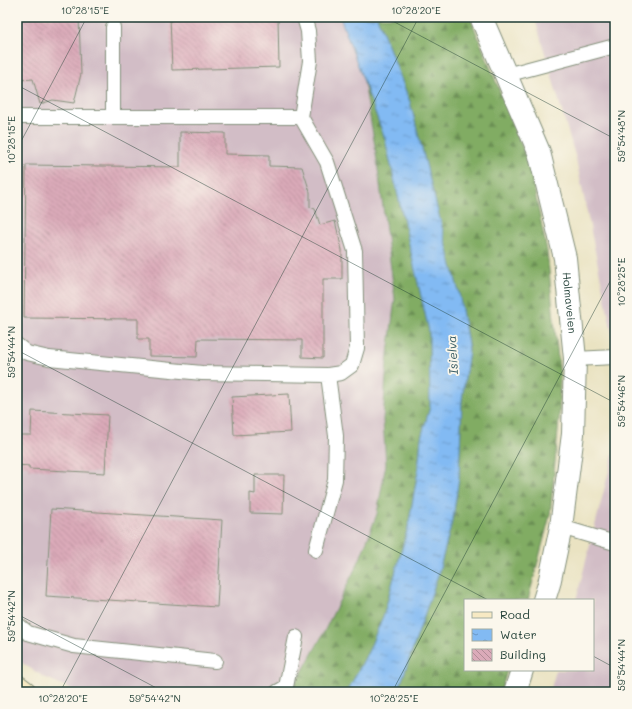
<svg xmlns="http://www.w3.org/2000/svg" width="632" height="709" viewBox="0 0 632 709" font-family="Mali,sans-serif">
  <defs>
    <pattern id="forest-firs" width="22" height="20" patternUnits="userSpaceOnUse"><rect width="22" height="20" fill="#81ac63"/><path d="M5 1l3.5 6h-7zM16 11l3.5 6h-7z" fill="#698d52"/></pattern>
    <pattern id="water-ripples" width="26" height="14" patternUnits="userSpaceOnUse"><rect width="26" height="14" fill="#82baf3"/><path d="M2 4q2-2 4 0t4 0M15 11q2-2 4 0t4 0" fill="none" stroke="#6a98c6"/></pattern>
    <pattern id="building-back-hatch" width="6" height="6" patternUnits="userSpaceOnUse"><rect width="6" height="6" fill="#dbaab9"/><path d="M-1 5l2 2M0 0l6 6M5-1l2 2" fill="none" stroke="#b18c97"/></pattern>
  </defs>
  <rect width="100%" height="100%" fill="#fbf7ec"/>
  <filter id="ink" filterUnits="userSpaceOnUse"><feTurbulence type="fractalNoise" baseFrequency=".025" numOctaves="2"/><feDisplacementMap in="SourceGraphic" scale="8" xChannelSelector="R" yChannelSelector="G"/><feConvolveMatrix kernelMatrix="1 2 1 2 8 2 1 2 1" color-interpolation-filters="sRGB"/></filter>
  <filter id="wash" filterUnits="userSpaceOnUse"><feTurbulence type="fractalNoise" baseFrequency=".012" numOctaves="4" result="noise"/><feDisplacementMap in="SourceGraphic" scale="16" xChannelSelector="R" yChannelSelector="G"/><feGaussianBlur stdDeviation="0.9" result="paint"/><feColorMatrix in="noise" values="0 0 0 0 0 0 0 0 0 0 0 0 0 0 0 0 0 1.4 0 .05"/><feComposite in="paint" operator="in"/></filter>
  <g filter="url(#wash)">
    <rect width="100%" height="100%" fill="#eae3c2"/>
    <path fill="#d2bdc6" d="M17 17H340L364 82 375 146 395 299 387 362 383 420 386 464 377 514 360 559 337 607 300 676 290 692H78L44 677 17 660Z
      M540 17H615V377L612 333 576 159 535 19Z
      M615 447V692H550L556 670H593V600H576Z"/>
    <path fill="url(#forest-firs)" stroke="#50744c" d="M377 17H470L529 164 547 251 560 378 559 421 550 515 528 600H465V670H507L501 692H398L438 575 453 518 459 477 462 400 469 350 459 293 410 102Z
      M364 82 385 139 429 331 430 407 421 438 418 471 408 527 384 614 369 650 347 692H290L300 676 322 636 360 559 377 514 386 464 383 420 387 362 395 299 375 146Z"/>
    <path fill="url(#water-ripples)" stroke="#507c94" d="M340 17H377L410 102 459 293 469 350 462 400 459 477 453 518 438 575 398 692H347L369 650 384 614 408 527 418 471 421 438 430 407 429 331 385 139Z"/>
    <g id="blocks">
      <path fill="url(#building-back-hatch)" d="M17 17H79L81 74 74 103 53 100 40 104 33 79 19 80Z
        M170 17H278L279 67 172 70Z
        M180 132 225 133V154L269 155V166L302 167 310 192V207L315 209 320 225 335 221 342 250V279H323V358L302 357V340L198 339 197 357 149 356V339H138V319L24 318 26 165 180 167Z
        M289 394 291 432 234 435 232 397Z
        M32 411 108 415 105 473 29 469V466L17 465V435H31Z
        M255 475H284L283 514 250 513V493L255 494Z
        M51 509 222 520 217 607 46 596Z"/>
    </g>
  </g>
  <g filter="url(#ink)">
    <use href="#blocks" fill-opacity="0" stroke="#84907b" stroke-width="1"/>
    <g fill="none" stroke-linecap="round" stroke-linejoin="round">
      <defs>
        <path id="lane" d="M506 75 615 46
          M17 117H301
          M113 117V27
          M17 345 27 353 49 358 202 373 328 375 341 373 352 365 357 348 355 251 327 162 301 117 310 61 308 31 304 17
          M575 359 615 357
          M561 527 615 543
          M316 550 335 480 336 436 328 375
          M17 624 28 633 74 646 215 661
          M277 692 286 687 296 637"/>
        <g id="street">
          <path id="s1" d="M481 17 539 152 565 258 575 359 573 434 561 527 549 584 544 600"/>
          <path d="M515 692 522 670"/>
        </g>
        <path id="secondary" d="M17 686 25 692"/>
      </defs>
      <use href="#lane" stroke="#84907b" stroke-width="16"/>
      <use href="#street" stroke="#84907b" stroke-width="24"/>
      <use href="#secondary" stroke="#84907b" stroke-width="24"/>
      <use href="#lane" stroke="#fff" stroke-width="14"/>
      <use href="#street" stroke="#fff" stroke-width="22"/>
      <use href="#secondary" stroke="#f7e9c3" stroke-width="22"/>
    </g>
  </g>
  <path fill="none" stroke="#1f3d34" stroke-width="1" stroke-opacity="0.45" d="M385 17 615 139M17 85 615 403M17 149 87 17M17 350 488 600M17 614 164 692M593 656 615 668M60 692 419 17M392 692 615 272"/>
  <g text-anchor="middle" stroke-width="3.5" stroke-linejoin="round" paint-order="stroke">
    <g font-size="11" fill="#1f3d34" stroke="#fbf7ec">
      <text dy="4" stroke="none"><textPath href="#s1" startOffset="301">Holmaveien</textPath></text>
    </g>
    <g font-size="12" font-style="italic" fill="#385c64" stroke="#fbf7ec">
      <text transform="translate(453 355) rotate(-93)" y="4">Isielva</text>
    </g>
  </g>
  <rect width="632" height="709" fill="none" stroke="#fbf7ec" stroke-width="44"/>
  <rect x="464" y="599" width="130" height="72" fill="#fbf7ec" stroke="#a3ada2"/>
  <rect x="472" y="612" width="20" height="6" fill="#f7e9c3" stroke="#a3ada2"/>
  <text x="500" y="619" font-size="12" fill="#1f3d34">Road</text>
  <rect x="472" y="629" width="20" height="12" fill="url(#water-ripples)" stroke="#a3ada2"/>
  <text x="500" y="639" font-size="12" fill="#1f3d34">Water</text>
  <rect x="472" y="649" width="20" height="12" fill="url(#building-back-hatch)" stroke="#a3ada2"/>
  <text x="500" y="659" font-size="12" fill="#1f3d34">Building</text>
  <rect x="22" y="22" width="588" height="665" fill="none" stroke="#1f3d34" stroke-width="1.5"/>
  <g font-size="10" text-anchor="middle" fill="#1f3d34">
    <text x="85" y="14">10°28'15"E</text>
    <text x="416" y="14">10°28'20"E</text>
    <text transform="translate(621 136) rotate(-90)" y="4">59°54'48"N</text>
    <text transform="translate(11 140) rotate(-90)" y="4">10°28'15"E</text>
    <text transform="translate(621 282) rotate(-90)" y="4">10°28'25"E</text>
    <text transform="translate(11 352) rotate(-90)" y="4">59°54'44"N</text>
    <text transform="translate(621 401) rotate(-90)" y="4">59°54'46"N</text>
    <text transform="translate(11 616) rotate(-90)" y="4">59°54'42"N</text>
    <text transform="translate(621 665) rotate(-90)" y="4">59°54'44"N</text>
    <text x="63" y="702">10°28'20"E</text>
    <text x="155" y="702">59°54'42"N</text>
    <text x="394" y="702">10°28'25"E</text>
  </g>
</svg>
